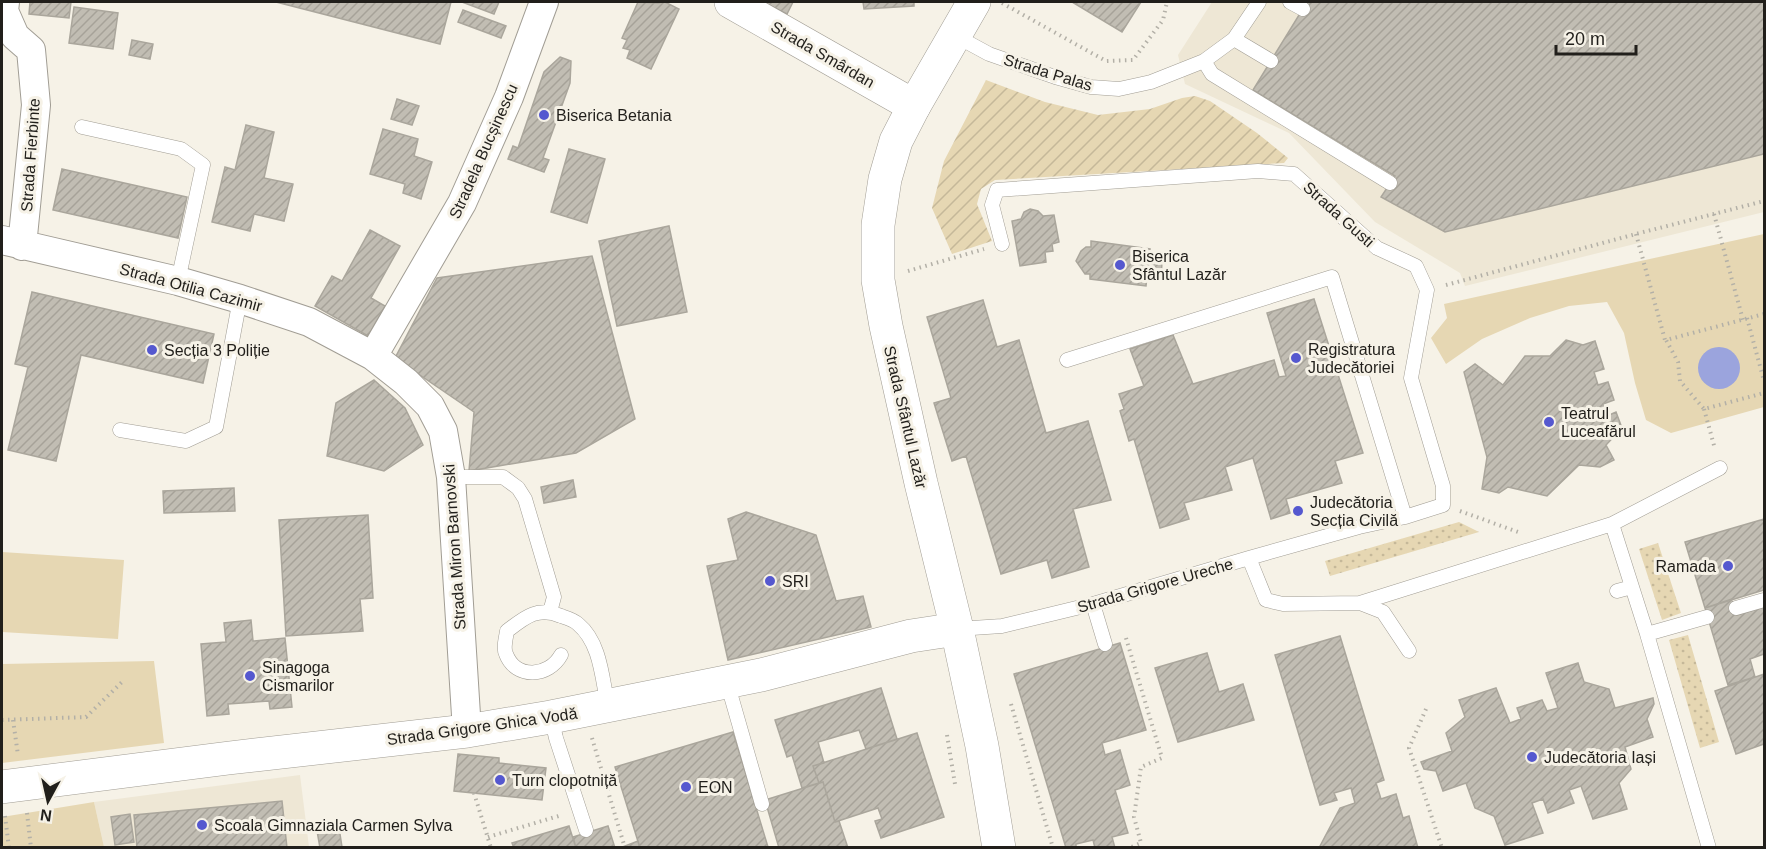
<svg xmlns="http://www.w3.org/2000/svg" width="1766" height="849" viewBox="0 0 1766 849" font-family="Helvetica,sans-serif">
  <defs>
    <pattern id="grass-dots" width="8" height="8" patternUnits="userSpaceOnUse" patternTransform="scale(1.5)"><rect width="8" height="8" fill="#e6d7b3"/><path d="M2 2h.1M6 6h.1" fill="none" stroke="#c5b899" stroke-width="1.8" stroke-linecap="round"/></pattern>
    <pattern id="garden-furrows" width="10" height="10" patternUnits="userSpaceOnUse" patternTransform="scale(1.5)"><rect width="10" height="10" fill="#e6d7b3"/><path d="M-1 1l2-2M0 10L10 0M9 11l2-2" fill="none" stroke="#c5b899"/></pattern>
    <pattern id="building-hatch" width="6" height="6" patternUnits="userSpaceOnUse" patternTransform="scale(1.5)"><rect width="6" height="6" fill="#c1bdb3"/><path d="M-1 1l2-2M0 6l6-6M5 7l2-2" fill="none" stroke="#a6a299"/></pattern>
  </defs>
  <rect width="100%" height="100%" fill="#f6f2e7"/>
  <path fill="#eee7d5" d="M1212 2H1764V212L1465 286 1460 273 1375 222 1289 133 1185 84 1178 55Z
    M300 775 309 847H104L94 802Z"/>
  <path fill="url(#grass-dots)" d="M1459 522 1479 532 1330 576 1325 561Z
    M1658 543 1681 613 1662 620 1639 549Z
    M1688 635 1719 742 1700 748 1669 640Z"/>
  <path fill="#e6d7b3" d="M1764 234V407L1671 433 1646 420 1635 383 1624 333 1607 302 1569 306 1530 318 1482 339 1446 364 1431 338 1447 318 1444 304Z
    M2 552 124 560 118 639 2 632Z
    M154 661 164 743 2 763V664Z
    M94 802 104 847H2V817Z"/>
  <path fill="url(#garden-furrows)" d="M986 80 1045 102 1098 115 1150 109 1182 98 1195 96 1210 101 1257 133 1288 158 1284 163 995 180 981 189 977 204 992 241 952 254 932 208 944 161Z"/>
  <path fill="#9ba4dd" d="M1698 368a21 21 0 1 1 42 0a21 21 0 1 1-42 0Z"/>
  <path fill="url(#building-hatch)" stroke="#aaa69c" stroke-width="1.5" d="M30 2H71L69 18 29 14Z
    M276 2H451L440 44Z
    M462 2H499L494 14Z
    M638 2 658 3 665 2 679 9 651 69 627 58 630 50 623 48 627 40 622 38Z
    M763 2H793L787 14Z
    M863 2H914V6L864 9Z
    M1072 2H1141L1122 32Z
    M1307 2H1764V154L1445 232 1381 197 1395 176 1253 90Z
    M74 7 118 13 113 49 69 43Z
    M463 10 506 26 501 38 458 22Z
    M132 40 153 44 150 59 129 55Z
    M560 57 571 61 570 83 543 158 549 160 544 172 508 159 513 146 518 148 544 72Z
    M397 99 419 106 412 125 391 119Z
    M246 125 274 132 264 178 293 184 284 221 254 214 250 231 212 222 225 167 235 170Z
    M383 129 418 139 414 156 432 162 421 199 403 193 405 184 370 174Z
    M569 149 605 159 587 223 551 212Z
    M62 169 187 197 178 238 53 210Z
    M1030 209 1038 211 1043 216 1054 215 1059 242 1052 244 1053 251 1045 252 1046 262 1020 266 1012 221 1021 219 1024 212Z
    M669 226 687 312 617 326 599 241Z
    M370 230 400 246 371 298 385 306 368 336 315 306 332 276 342 281Z
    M1091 241 1150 249 1149 260 1162 262 1161 279 1147 277 1146 286 1090 279V274H1085L1076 261 1081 251 1086 247H1091Z
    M592 256 635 419 576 453 469 471 474 412 395 358 437 278Z
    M32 292 214 334 203 383 81 355 56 461 8 450 28 367 15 364Z
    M1314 299 1363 453 1335 461 1342 483 1286 499 1290 513 1271 519 1253 458 1225 467 1232 490 1184 503 1189 519 1160 528 1134 439 1129 441 1120 411 1124 409 1119 394 1144 386 1130 349 1173 335 1193 384 1274 360 1279 377 1286 376 1267 313Z
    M983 300 997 347 1019 340 1046 433 1088 421 1111 500 1073 509 1089 567 1052 578 1047 560 1001 574 966 456 952 461 934 403 951 398 927 317Z
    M1566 340 1583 345 1595 341 1604 369 1594 372 1598 385 1608 382 1614 400 1603 404 1607 416 1616 412 1622 428 1606 445 1614 460 1600 467 1579 465 1547 496 1508 487 1499 493 1482 489 1487 457 1464 372 1475 364 1503 385 1525 356H1550Z
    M374 380 405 408 423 445 384 471 327 456 336 403Z
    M573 480 576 497 544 503 541 487Z
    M234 488 235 511 164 513 163 491Z
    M746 512 816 535 836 601 863 596 871 627 728 660 707 566 738 560 728 519Z
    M368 515 373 598 360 599 363 631 286 636 279 520Z
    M1764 519V590L1705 608 1685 542Z
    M1732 599 1737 615 1764 607V654L1750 659 1755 677 1728 685 1705 608Z
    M251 620 253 641 285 638 292 707 270 709 269 701 228 704 229 714 207 716 201 644 226 642 224 623Z
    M1340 636 1384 780 1376 783 1381 799 1396 794 1403 818 1409 816 1418 848H1319L1340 808 1355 803 1351 788 1334 793 1337 800 1320 805 1275 655Z
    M1120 643 1146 730 1102 743 1105 755 1120 750 1130 785 1115 790 1128 833 1112 837 1115 848H1095L1093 840 1076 844V848H1066L1014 674Z
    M1207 653 1219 692 1243 684 1254 720 1178 742 1155 668Z
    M1578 663 1584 682 1609 689 1615 708 1653 698 1654 704 1647 719 1653 737 1625 747 1631 769 1619 783 1627 809 1593 819 1581 786 1569 790 1574 803 1548 813 1543 799 1532 803 1543 833 1505 845 1494 816 1475 808 1466 783 1443 791 1436 771 1424 769 1421 762 1452 751 1446 733 1465 717 1459 700 1496 688 1510 723 1521 719 1517 708 1542 700 1547 711 1558 708 1546 673Z
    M1764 674V744L1736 754 1715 691Z
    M881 688 897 739 866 749 859 730 818 742 824 763 813 766 819 783 802 788 792 755 787 757 775 720Z
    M733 732 768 847 640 848 615 767Z
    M917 733 944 817 881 838 875 821 882 819 878 808 835 822 823 782 819 783 813 766Z
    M458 754 499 758V763L546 768 542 800 454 791Z
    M823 782 835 822 839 821 848 848H779L765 800Z
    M282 801 287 848H137L134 815Z
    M130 814 134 842 115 845 111 817Z
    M338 821 342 847 320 848 316 825Z
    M569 826 576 848H514L512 843Z
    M608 826 615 848H576L573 837Z
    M638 841 640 848H620Z"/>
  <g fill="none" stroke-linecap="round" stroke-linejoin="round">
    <defs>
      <path id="service" d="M1290 2 1303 9
        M954 35 989 54 1055 77 1091 87 1119 89 1151 82 1204 61 1234 39 1259 2
        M1234 39 1271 61
        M1204 61 1212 74 1390 183
        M82 127 181 149 203 165 178 281
        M1067 360 1332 277 1405 517
        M120 430 186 441 216 427 240 299
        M451 477H503L518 488 525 499 554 597 550 612
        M1612 524 1647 634 1709 848
        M1249 558 1266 600 1283 604 1360 603 1612 524 1720 468
        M1617 591 1632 587
        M1360 603 1383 612 1409 651
        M1093 604 1105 644
        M1736 608 1764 600
        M957 629 1002 626 1093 604 1249 558 1359 527 1405 517 1443 505V486L1411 378 1427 290 1416 266 1377 248 1294 174 1258 171 997 190 992 205 1002 244
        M1647 634 1707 617
        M561 655C549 677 516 680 506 654 503 648 506 638 507 631 525 617 538 606 561 616 567 618 574 620 578 624 601 643 602 679 608 706
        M727 682 762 804
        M551 717 556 738 586 830"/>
      <path id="minor" d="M5 2 4 11 15 36 31 50 36 105 22 246
        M2 240 178 281 240 299 309 322 373 356 406 382 430 406 443 431 451 477 467 731
        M373 356 462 203 509 97 544 2"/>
      <path id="tertiary" d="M731 2 914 106
        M2 787 229 758 467 731 551 717 761 675 911 636 957 629"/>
      <path id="secondary" d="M974 2 914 106 896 141 885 179 878 225V280L886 326 921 483 957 629 982 746 999 848"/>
    </defs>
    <use href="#service" stroke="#a19d94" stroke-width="15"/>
    <use href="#minor" stroke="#a19d94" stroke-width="30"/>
    <use href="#tertiary" stroke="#a19d94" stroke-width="34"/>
    <use href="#secondary" stroke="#a19d94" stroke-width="34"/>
    <path stroke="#b3b0a7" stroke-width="4" stroke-dasharray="1.5 4.5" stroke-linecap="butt" d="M1002 3 1106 61 1133 60 1163 20 1167 2
      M1714 214 1743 320
      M1636 234 1665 340
      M908 271 984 249
      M1446 285 1636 234 1764 201
      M1764 314 1666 340 1678 362 1680 381 1704 409 1764 393
      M1747 318 1764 381
      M1704 409 1715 449
      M1460 511 1518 532
      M1126 638 1162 758 1141 767 1134 817 1141 843 1129 848
      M1011 704 1053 848
      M1426 709 1409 748 1442 848
      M2 720 86 717 122 682
      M13 720 18 755
      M947 735 955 784
      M592 738 625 848
      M474 793 491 848
      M27 813 31 848
      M5 816 9 848
      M488 837 562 815"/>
    <use href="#service" stroke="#fff" stroke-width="14"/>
    <use href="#minor" stroke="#fff" stroke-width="28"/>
    <use href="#tertiary" stroke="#fff" stroke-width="33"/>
    <use href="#secondary" stroke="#fff" stroke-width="33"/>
  </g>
  <g fill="#5558cf" stroke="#f6f2e7" stroke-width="2">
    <circle cx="544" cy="115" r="6"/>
    <circle cx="1120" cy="265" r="6"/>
    <circle cx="152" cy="350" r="6"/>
    <circle cx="1296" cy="358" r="6"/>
    <circle cx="1549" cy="422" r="6"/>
    <circle cx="1298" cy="511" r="6"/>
    <circle cx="1728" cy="566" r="6"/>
    <circle cx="770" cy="581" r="6"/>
    <circle cx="250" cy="676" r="6"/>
    <circle cx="1532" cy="757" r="6"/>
    <circle cx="500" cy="780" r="6"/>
    <circle cx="686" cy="787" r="6"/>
    <circle cx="202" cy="825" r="6"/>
  </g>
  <g text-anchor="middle" stroke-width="6" stroke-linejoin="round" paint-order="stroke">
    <g font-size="16" fill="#211f1b" stroke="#f6f2e7">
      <text transform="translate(823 54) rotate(30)" y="6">Strada Smârdan</text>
      <text transform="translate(1048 72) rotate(17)" y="6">Strada Palas</text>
      <text transform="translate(483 151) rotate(-66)" y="6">Stradela Bucșinescu</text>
      <text transform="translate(30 155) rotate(-86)" y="6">Strada Fierbinte</text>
      <text transform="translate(1339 214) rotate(42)" y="6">Strada Gusti</text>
      <text transform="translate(191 287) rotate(15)" y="6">Strada Otilia Cazimir</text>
      <text transform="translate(906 417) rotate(77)" y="6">Strada Sfântul Lazăr</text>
      <text transform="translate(454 547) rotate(-94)" y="6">Strada Miron Barnovski</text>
      <text transform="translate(1155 585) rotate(-16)" y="6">Strada Grigore Ureche</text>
      <text transform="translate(482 726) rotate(-8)" y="6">Strada Grigore Ghica Vodă</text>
    </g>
    <g font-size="16" fill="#211f1b" stroke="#f6f2e7" text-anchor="start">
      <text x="556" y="121">Biserica Betania</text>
      <text x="1132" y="262">Biserica<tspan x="1132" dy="18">Sfântul Lazăr</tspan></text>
      <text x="1308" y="355">Registratura<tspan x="1308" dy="18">Judecătoriei</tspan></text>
      <text x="164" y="356">Secția 3 Poliție</text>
      <text x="1561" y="419">Teatrul<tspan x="1561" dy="18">Luceafărul</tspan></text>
      <text x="1310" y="508">Judecătoria<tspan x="1310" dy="18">Secția Civilă</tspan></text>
      <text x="1716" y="572" text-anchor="end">Ramada</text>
      <text x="782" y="587">SRI</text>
      <text x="262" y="673">Sinagoga<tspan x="262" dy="18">Cismarilor</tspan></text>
      <text x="1544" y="763">Judecătoria Iași</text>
      <text x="512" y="786">Turn clopotniță</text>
      <text x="698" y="793">EON</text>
      <text x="214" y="831">Scoala Gimnaziala Carmen Sylva</text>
    </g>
  </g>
  <rect width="1766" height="849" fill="none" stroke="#211f1b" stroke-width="6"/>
  <g transform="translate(48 801) rotate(188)" stroke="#f6f2e7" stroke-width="4.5" paint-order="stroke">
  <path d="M0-4.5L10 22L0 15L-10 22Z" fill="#211f1b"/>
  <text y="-9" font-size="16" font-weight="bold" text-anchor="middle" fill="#211f1b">N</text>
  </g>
  <path d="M1556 45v9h80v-9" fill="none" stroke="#211f1b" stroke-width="3"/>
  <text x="1565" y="45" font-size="18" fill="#211f1b" stroke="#f6f2e7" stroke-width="4.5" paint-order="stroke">20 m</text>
</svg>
